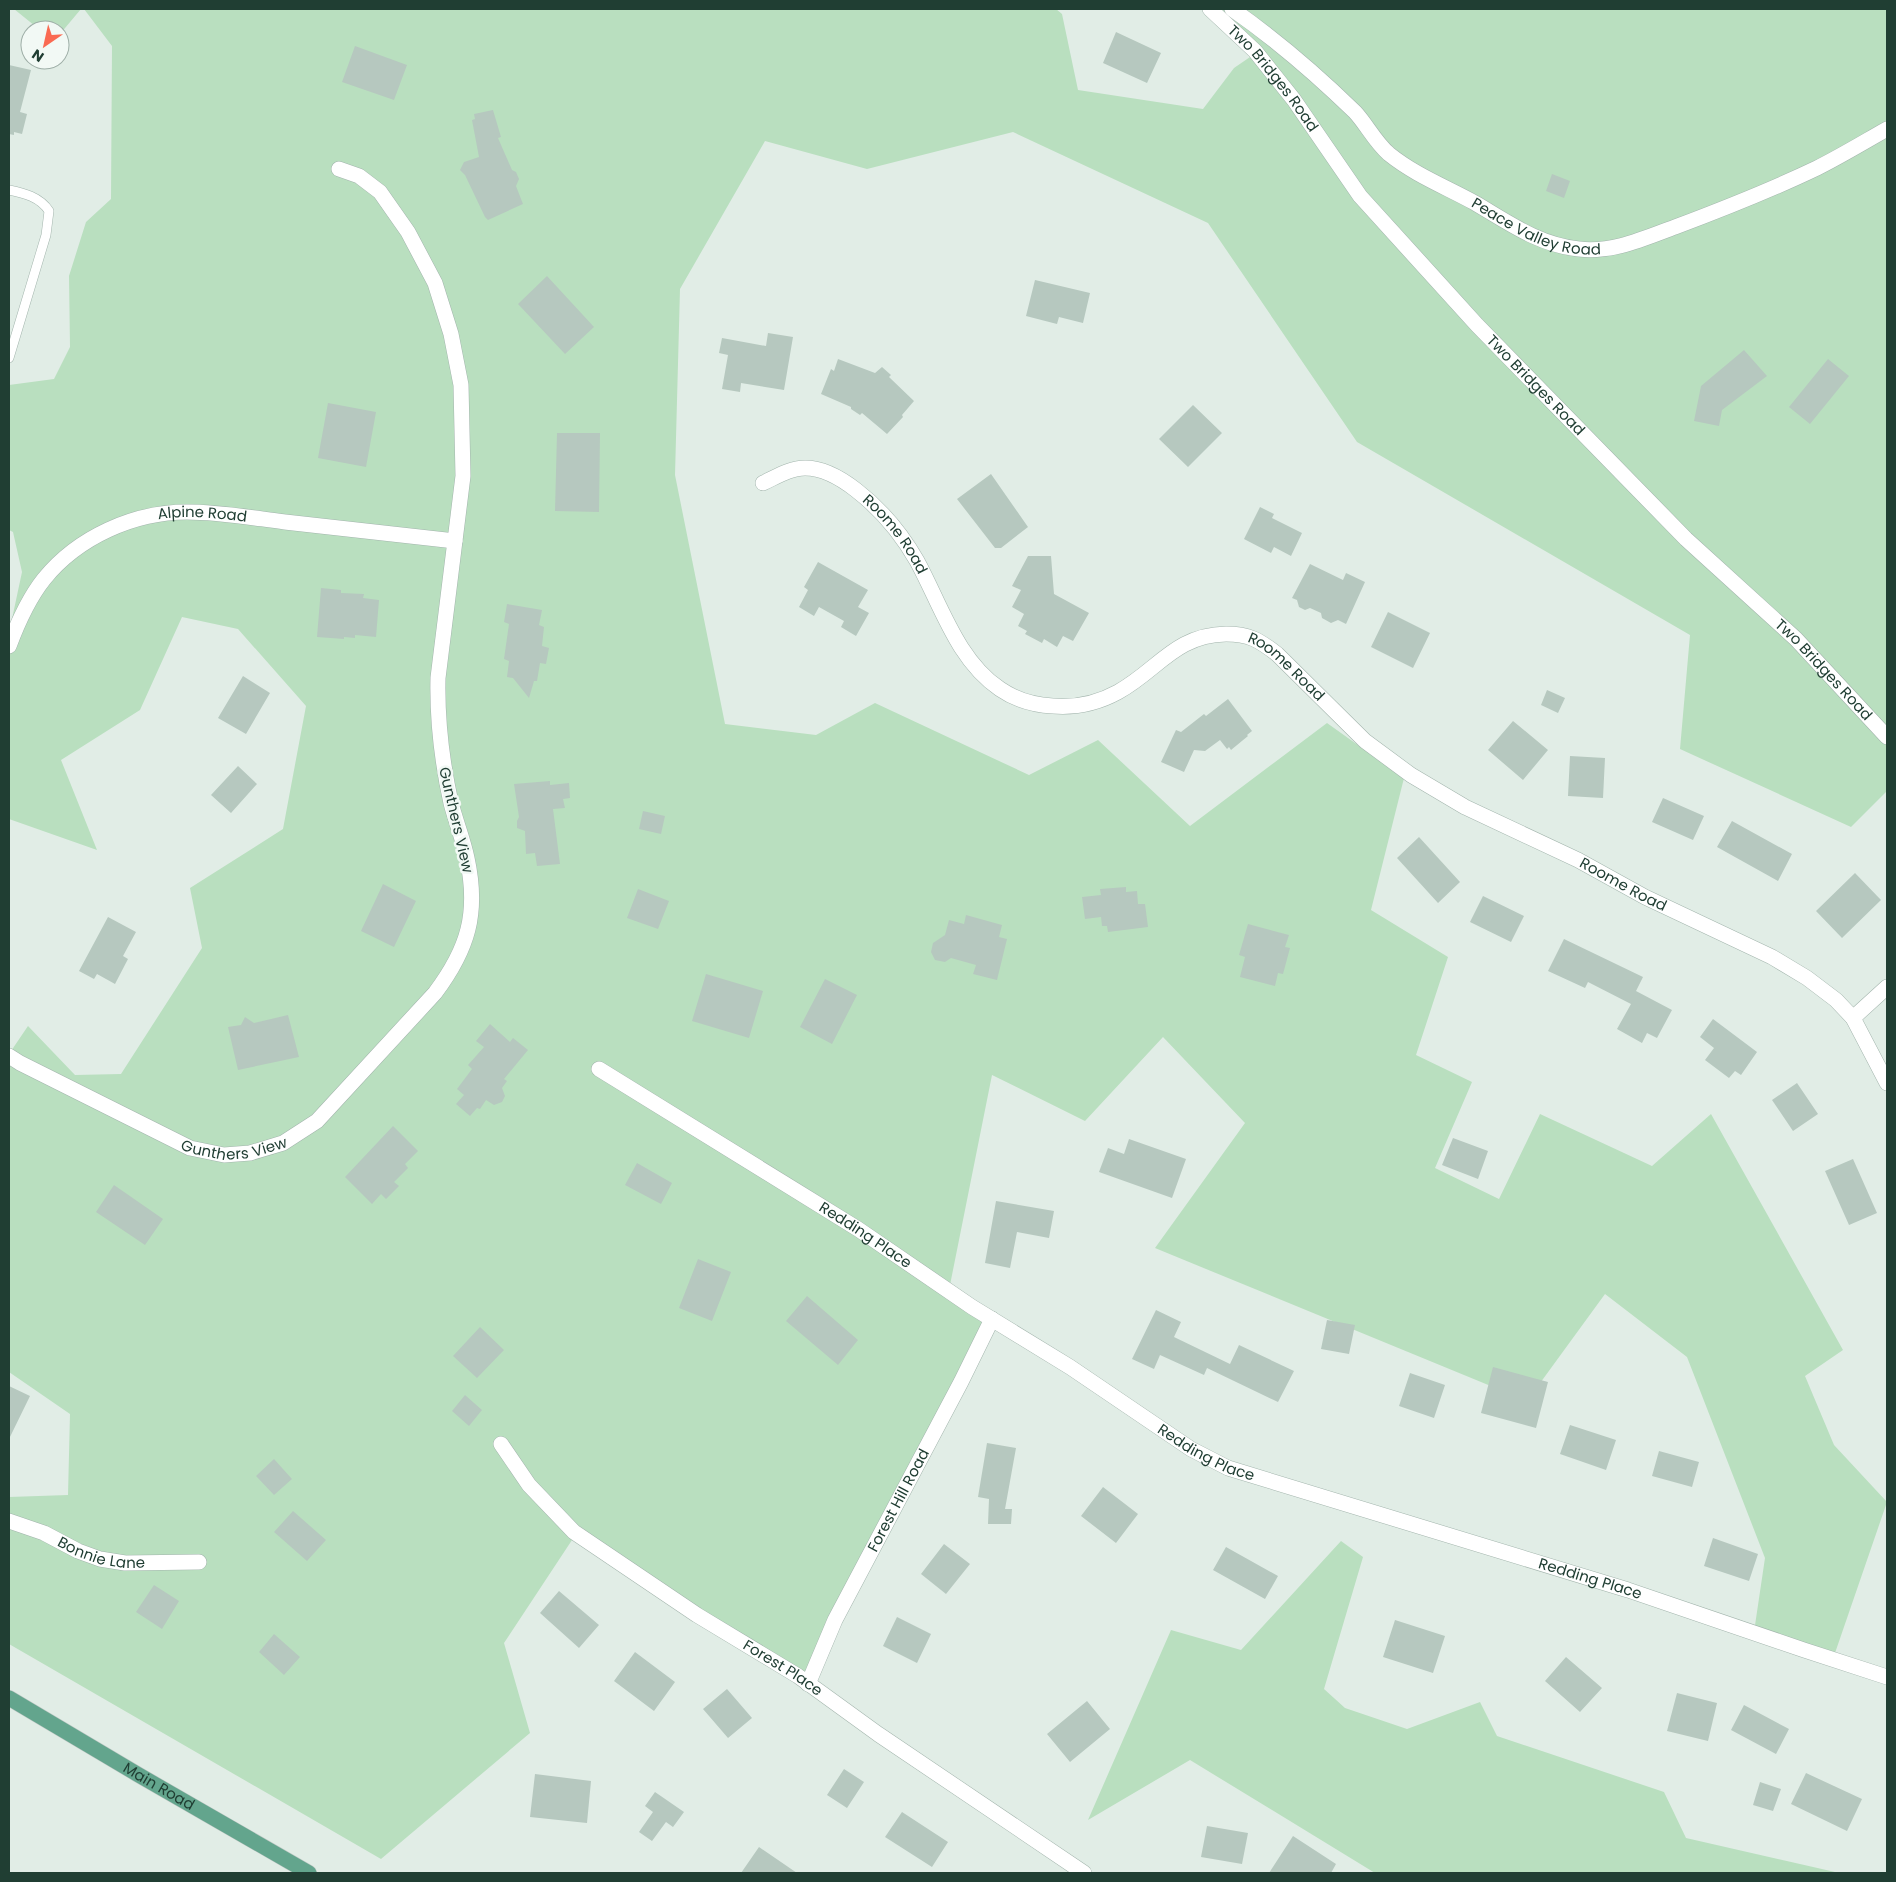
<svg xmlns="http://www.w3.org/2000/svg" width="1896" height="1882" viewBox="0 0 1896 1882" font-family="Poppins,sans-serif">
  <rect width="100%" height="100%" fill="#e1ede6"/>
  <path fill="#b9dfbf" d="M14 9H81L60 34V30H40Z
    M84 9H1056L1062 14 1078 90 1203 109 1234 68 1253 55 1204 9H1887V791L1851 827 1680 749 1690 635 1357 442 1208 223 1013 132 867 169 765 141 680 289 675 475 725 724 816 735 875 703 1029 775 1098 740 1190 826 1327 723 1404 778 1371 910 1448 957 1416 1055 1472 1082 1435 1168 1499 1199 1540 1114 1652 1166 1711 1114 1843 1350 1805 1376 1834 1445 1887 1502 1835 1653 1754 1632 1765 1558 1687 1357 1605 1294 1527 1401 1155 1248 1245 1123 1163 1037 1085 1121 992 1075 948 1295 990 1324 805 1684 574 1537 504 1643 530 1733 381 1859 9 1644V1497L68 1495 70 1414 9 1372V1054L28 1026 75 1075 121 1074 202 948 190 888 283 829 306 706 238 629 182 617 140 710 61 760 97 850 9 819V633L22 572 13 532 9 530V385L54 379 70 347 69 276 86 222 111 199 112 46Z
    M1341 1541 1363 1557 1324 1689 1345 1708 1407 1729 1480 1702 1497 1736 1664 1792 1686 1838 1835 1872 1836 1873H1375L1190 1760 1088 1820 1171 1630 1241 1650Z"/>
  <path fill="#b6c8bf" d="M1116 32 1161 53 1147 83 1103 63Z
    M355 46 407 65 394 100 342 82Z
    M9 65 31 70 20 112 27 114 22 134 14 132V135L9 134Z
    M493 110 501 137 498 138 512 170 516 172 519 179 516 186 523 204 488 220 485 217 465 175 460 170 464 162 479 157 472 120 475 119 474 114Z
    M1552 174 1570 181 1564 198 1546 191Z
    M547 276 594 327 565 354 518 304Z
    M1035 280 1090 293 1083 323 1059 317 1057 324 1026 316Z
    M768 333 793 337 784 390 741 383 740 392 722 389 728 355 719 353 722 338 766 346Z
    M1744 350 1767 376 1722 410 1719 426 1694 421 1701 386Z
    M838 359 875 373 882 367 891 375 889 377 914 401 902 415 903 417 887 434 862 413 860 415 851 409V407L821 394 831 369 834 371Z
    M1828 359 1849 376 1810 424 1789 407Z
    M328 403 376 412 366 467 318 458Z
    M1193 405 1222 433 1188 467 1159 439Z
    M557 433H600L599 512 555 511Z
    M991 474 1028 527 1001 548H995L957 499Z
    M1260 507 1274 514 1272 518 1302 533 1291 556 1274 547 1271 553 1244 539Z
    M1028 556H1051L1054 594 1089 613 1073 641 1063 636 1057 647 1044 639 1042 643 1025 634 1027 631 1018 626 1024 614 1012 607 1021 590 1012 586Z
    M818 562 868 590 858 607 869 613 856 636 841 627 844 621 819 607 814 616 799 607 808 590 804 587Z
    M1310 564 1343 580 1346 573 1365 582 1346 624 1338 620 1331 623 1322 618 1321 613 1310 608 1305 610 1299 607 1297 600 1292 598Z
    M321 588 341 590V593L364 594 363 598 379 600 376 637 355 635V638L344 637V639L317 637Z
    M507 604 542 610 539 625 544 627 542 646 549 648 546 664 540 663 537 681H534L529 698 513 678 507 677 509 661 504 659 509 624 504 622Z
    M1388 612 1430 633 1413 668 1371 647Z
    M243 676 270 693 246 734 218 718Z
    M1547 690 1565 698 1558 713 1541 705Z
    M1228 699 1252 731 1247 735 1248 736 1231 750 1229 747 1227 749 1220 740 1205 751 1194 750 1184 772 1161 762 1176 730 1181 732 1204 714 1206 716Z
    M1513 721 1548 750 1523 780 1488 750Z
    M1570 756 1605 758 1603 798 1568 796Z
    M238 766 257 784 231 813 211 795Z
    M550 781V785L569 783 570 798 563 799 565 808 553 809 560 864 537 866 535 853 526 854 525 831 517 828V821L519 817 514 784Z
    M1663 798 1704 816 1693 840 1652 822Z
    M643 811 665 816 661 834 639 829Z
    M1732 821 1792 854 1778 881 1717 847Z
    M1419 837 1460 882 1438 903 1397 858Z
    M1855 873 1881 900 1842 938 1816 911Z
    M383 884 416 901 394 947 361 931Z
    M1126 887V892L1137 891 1138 904H1145L1148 927 1108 932 1107 926H1102L1101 917 1085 919 1082 897 1101 895 1100 889Z
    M638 889 669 901 658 929 627 918Z
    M1483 896 1524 916 1511 942 1470 922Z
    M966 915 1002 925 999 937 1007 939 997 980 973 974 976 965 951 958 945 962 935 960 931 952 933 943 945 935 949 920 964 924Z
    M108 917 136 932 123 956 128 959 115 984 97 974 94 979 79 971Z
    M1248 924 1289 935 1285 947 1290 948 1283 974 1278 973 1275 986 1240 977 1245 957 1239 955Z
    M1564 939 1643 977 1636 991 1672 1010 1657 1038 1647 1033 1642 1043 1617 1029 1631 1004 1588 982 1585 988 1548 971Z
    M706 974 763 991 749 1038 692 1021Z
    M825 979 857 995 832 1044 800 1027Z
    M288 1015 299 1057 238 1070 228 1027 241 1025 245 1017 254 1023Z
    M1713 1019 1757 1052 1741 1075 1735 1071 1729 1078 1705 1060 1714 1048 1700 1037Z
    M490 1024 510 1042 513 1038 528 1050 504 1079 507 1081 502 1088 505 1096 502 1102 494 1105 486 1100 480 1109 477 1108 470 1116 456 1104 464 1095 457 1089 472 1069 468 1065 484 1047 476 1041Z
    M1797 1083 1818 1114 1793 1131 1772 1100Z
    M393 1126 418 1151 405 1164 408 1168 394 1182 399 1186 386 1199 381 1194 372 1204 345 1177Z
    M1453 1138 1488 1151 1478 1179 1442 1165Z
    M1129 1139 1186 1159 1172 1198 1099 1172 1108 1148 1124 1154Z
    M1853 1159 1877 1213 1849 1225 1825 1171Z
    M637 1163 672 1183 661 1204 625 1185Z
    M114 1185 163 1219 145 1245 96 1212Z
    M996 1201 1054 1211 1049 1238 1017 1232 1010 1268 985 1263Z
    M698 1259 731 1272 712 1321 679 1308Z
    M807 1296 858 1340 838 1365 786 1321Z
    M1156 1310 1181 1322 1174 1337 1230 1364 1239 1345 1294 1371 1278 1402 1207 1368 1204 1375 1160 1355 1154 1369 1132 1359Z
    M1327 1320 1355 1325 1349 1354 1321 1349Z
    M480 1327 504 1350 477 1378 453 1356Z
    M1493 1367 1548 1382 1536 1428 1481 1413Z
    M1410 1373 1445 1385 1434 1418 1399 1406Z
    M9 1386 30 1396 9 1439Z
    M465 1395 482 1410 469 1426 452 1411Z
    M1570 1425 1616 1440 1606 1470 1560 1454Z
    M987 1443 1016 1448 1005 1509H1012L1011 1524H988L989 1499 978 1497Z
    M1659 1451 1699 1462 1692 1487 1652 1476Z
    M274 1459 292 1479 274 1495 256 1476Z
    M1103 1487 1138 1514 1116 1543 1081 1516Z
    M293 1511 326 1540 307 1561 274 1532Z
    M1713 1538 1758 1554 1749 1581 1704 1566Z
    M944 1544 970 1564 946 1594 921 1574Z
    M1226 1547 1278 1576 1265 1599 1213 1570Z
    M154 1585 179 1601 162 1629 136 1612Z
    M559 1591 599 1625 579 1648 540 1613Z
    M897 1617 931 1634 917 1663 883 1646Z
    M1395 1620 1445 1636 1433 1673 1383 1657Z
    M274 1634 300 1657 284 1675 259 1652Z
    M635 1652 675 1682 654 1711 614 1681Z
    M1566 1657 1602 1688 1580 1712 1545 1681Z
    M727 1689 752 1718 728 1738 703 1709Z
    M1677 1693 1717 1703 1708 1741 1667 1731Z
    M1087 1701 1110 1729 1070 1762 1047 1734Z
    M1744 1705 1789 1729 1776 1754 1731 1730Z
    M844 1769 864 1782 847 1808 827 1795Z
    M1806 1773 1862 1799 1847 1831 1791 1804Z
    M535 1774 591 1781 587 1823 530 1817Z
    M1760 1782 1781 1789 1773 1811 1753 1805Z
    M655 1792 684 1812 673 1827 666 1822 652 1841 639 1832 653 1812 645 1806Z
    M902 1812 948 1842 932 1867 885 1837Z
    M1207 1826 1248 1833 1242 1864 1201 1857Z
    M1293 1836 1336 1864 1331 1873H1269Z
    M759 1847 797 1873H741Z"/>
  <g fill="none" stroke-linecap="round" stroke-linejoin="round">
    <defs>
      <path id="service" d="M9 190C24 193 40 197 49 211L46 235 9 358"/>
      <g id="minor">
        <path id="s1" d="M1210 9 1255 51 1294 100 1360 196 1477 325 1686 539 1796 639 1887 737"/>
        <path id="s2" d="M1232 9C1275 39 1317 75 1355 112 1367 125 1375 142 1389 154 1415 175 1446 187 1475 203 1509 223 1539 245 1579 249 1613 253 1645 238 1675 227 1723 209 1771 190 1817 168 1841 156 1864 142 1887 129"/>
        <path id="s3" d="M763 483C776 477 790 468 805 468 824 468 842 479 856 490 882 510 901 533 917 561 941 605 957 660 1000 689 1016 700 1034 705 1053 706 1077 708 1098 703 1118 692 1158 670 1175 635 1226 634 1249 634 1259 640 1277 654L1365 741 1411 775 1465 807 1578 860 1645 897 1772 957 1807 978 1836 1000 1853 1018 1887 1083"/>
        <path id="s4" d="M9 646C18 622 28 599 44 579 78 537 134 512 187 512 220 512 253 518 285 522 342 528 398 535 455 541"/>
        <path d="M1853 1018 1887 987"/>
        <path id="s5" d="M9 1056 20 1063 190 1148 224 1155 250 1153 283 1143 317 1121 435 993C468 949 479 913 467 858 463 839 456 822 451 803 442 762 437 721 438 678L463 476 461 385 451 334 435 283 408 232 380 192 359 176 339 169"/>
        <path id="s6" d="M599 1069 858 1229 972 1307 1070 1367 1191 1449 1228 1468 1628 1590 1804 1650 1887 1677"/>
        <path id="s7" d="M501 1444 529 1485 574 1532 697 1615 798 1676 878 1734 1084 1873"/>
        <path id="s8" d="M9 1521 44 1533 78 1551 100 1559 125 1563 199 1562"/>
        <path id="s9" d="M808 1684 835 1620 961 1382 992 1319"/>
      </g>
      <g id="primary">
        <path id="s10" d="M9 1698 137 1774 309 1873"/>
      </g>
    </defs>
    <use href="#service" stroke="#a3b5ad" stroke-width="10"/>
    <use href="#minor" stroke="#a3b5ad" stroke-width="16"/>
    <use href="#primary" stroke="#c1c9c6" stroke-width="16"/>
    <use href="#service" stroke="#fff" stroke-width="9"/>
    <use href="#minor" stroke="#fff" stroke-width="15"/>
    <use href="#primary" stroke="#63a58d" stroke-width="15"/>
  </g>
  <g text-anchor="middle" stroke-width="5" stroke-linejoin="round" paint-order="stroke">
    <g font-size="15" fill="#203e33" stroke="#f2f9f5">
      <text dy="5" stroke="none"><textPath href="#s1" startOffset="94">Two Bridges Road</textPath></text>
      <text dy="5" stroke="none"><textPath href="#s2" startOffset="381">Peace Valley Road</textPath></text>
      <text dy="5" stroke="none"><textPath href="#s1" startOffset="499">Two Bridges Road</textPath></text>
      <text dy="5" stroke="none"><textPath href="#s4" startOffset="254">Alpine Road</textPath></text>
      <text dy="5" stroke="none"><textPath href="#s3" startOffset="161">Roome Road</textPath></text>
      <text dy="5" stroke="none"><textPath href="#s3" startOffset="670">Roome Road</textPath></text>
      <text dy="5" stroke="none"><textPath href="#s1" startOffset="904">Two Bridges Road</textPath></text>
      <text transform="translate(456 820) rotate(77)" y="5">Gunthers View</text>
      <text dy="5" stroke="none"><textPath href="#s3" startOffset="1075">Roome Road</textPath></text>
      <text dy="5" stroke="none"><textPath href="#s5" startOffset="248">Gunthers View</textPath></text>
      <text dy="5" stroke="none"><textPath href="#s6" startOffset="314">Redding Place</textPath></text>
      <text dy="5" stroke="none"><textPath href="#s6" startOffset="719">Redding Place</textPath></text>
      <text dy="5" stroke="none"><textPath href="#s9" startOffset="205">Forest Hill Road</textPath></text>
      <text dy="5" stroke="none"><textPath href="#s8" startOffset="99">Bonnie Lane</textPath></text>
      <text dy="5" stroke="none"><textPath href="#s6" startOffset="1124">Redding Place</textPath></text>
      <text dy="5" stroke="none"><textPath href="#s7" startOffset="364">Forest Place</textPath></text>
      <text dy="5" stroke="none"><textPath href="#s10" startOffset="174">Main Road</textPath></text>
    </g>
  </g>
  <rect width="1896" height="1882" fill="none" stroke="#203e33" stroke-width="20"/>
  <g transform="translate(45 45) rotate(214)"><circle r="24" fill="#f2f9f5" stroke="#9eaea7"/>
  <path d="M0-4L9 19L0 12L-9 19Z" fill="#fa6a52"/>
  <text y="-8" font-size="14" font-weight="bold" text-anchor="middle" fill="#203e33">N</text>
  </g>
</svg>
